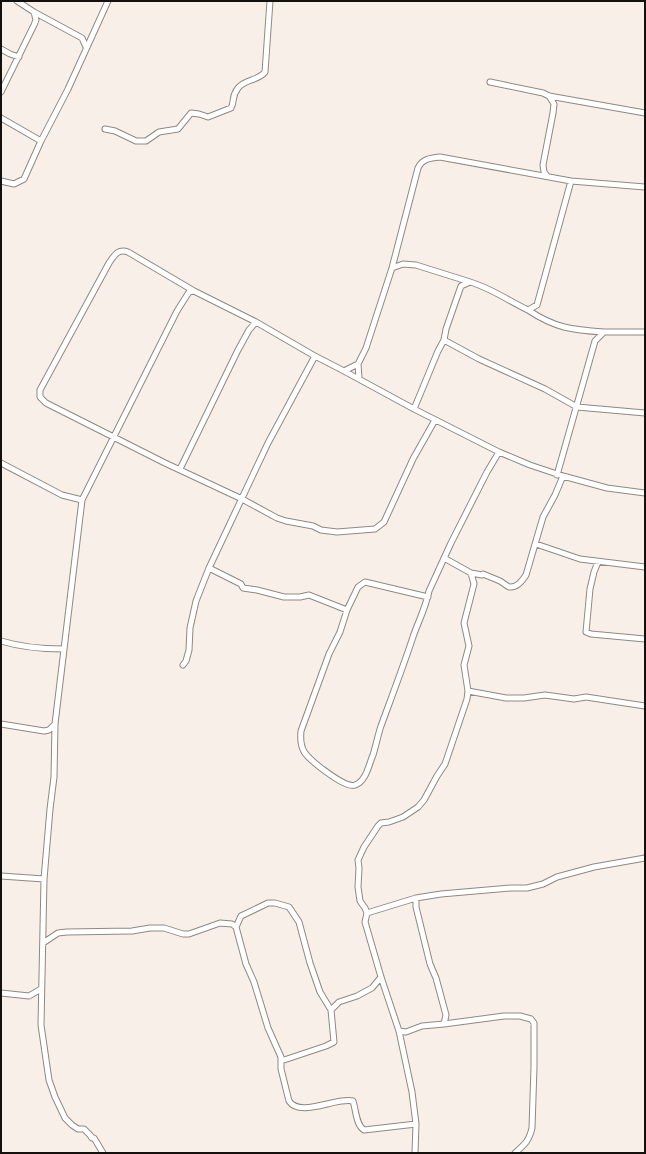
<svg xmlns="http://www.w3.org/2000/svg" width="646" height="1154" viewBox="0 0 646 1154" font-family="'Noto Sans',sans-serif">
  <rect width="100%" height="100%" fill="#f8f0e8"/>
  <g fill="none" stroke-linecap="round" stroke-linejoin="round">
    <defs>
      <path id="street" d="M17 1 34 12 82 38 86 47
        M1 49 10 54 19 57
        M490 82 543 93 549 96 645 113
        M1 92 34 25 36 20 34 12
        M1 118 41 141
        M105 129 115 131 136 141H146L159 132 178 129 191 113 199 114 208 117 231 108C235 101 231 97 238 88 245 79 258 81 265 72L270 1
        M547 176 544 172 543 165 553 113 554 104 549 96
        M1 181 14 184 24 179 41 141 68 89 108 1
        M392 268 403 264 416 265 470 282
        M194 291 128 252C118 248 114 256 109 263L40 390V397L46 403 165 463 242 499 277 518 286 521 313 526 321 530 337 532 375 529 384 522 413 459 435 420
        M528 310C555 328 572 330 604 332
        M444 340 479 359 545 389 577 407 645 413
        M358 364 359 378
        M344 371 358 364 366 348 392 268 418 168C422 159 430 158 440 157L571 181 645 187
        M414 409 438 351 444 340 446 329 461 286 470 282C491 288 509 301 528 310L537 305 571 181
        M1 463 62 495 82 500
        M180 469 238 350 249 330 256 322
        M557 475 595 341 604 332H645
        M536 544 580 559 645 567
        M444 558 471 573 482 575 483 574 500 581 509 587C517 588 522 581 526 575L543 517 555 495 563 476
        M598 562 594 572 590 589 586 632 591 634 645 639
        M209 568 241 584 243 588 257 590 284 597H300L309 595 347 610
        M428 597 365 582 358 587 347 610 340 632 329 654 301 731C299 751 306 756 321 768 328 773 347 788 355 785 366 782 369 764 373 755 376 745 378 735 381 726 392 696 403 667 413 637 418 622 426 607 429 591L451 543 487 472 499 452
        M1 641C21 647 42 649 63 649
        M183 665 186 661 189 650 190 628 196 601 209 568 268 443 315 356
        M468 691 506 698H524L545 695 574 699 586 697 645 706
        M1 724 44 731 49 730 55 724
        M1 876 44 879
        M367 913 365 908 360 901 358 887 359 868 358 860 364 847 378 826 381 823 389 822 403 817 418 807 424 800 437 776 445 764 467 699 468 691 464 665 469 646 464 623 474 584 471 573
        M236 927 241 916 268 903H275L289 907 299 922 310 963 320 992 331 1010 334 1042 326 1046 281 1061
        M43 943 58 933 67 932 132 931 150 928H164L183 934H189L220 923 232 924 236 927 246 964 254 982 268 1028 281 1057V1069L289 1101C300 1118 336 1097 353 1101 356 1110 356 1125 364 1130L416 1124
        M1 993 29 996 41 989
        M331 1010 339 1002 357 996 372 988 381 977
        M444 1024 504 1016H520L531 1019 534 1023V1067L532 1128C529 1141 525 1144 515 1153
        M399 1031 406 1032 422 1026 444 1024 446 1015 436 978 430 964 416 907V898
        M103 1153 94 1138H92L90 1135 84 1129H78L72 1125 65 1118 55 1097 49 1080 41 1025 44 879 50 809 54 777 55 724 82 500 177 311 189 292 194 291 256 322 313 355 344 371 414 409 499 452 530 465 563 476 607 488 645 493
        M415 1153 416 1124 412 1092 399 1031 381 977 365 922 367 913 416 898 441 894 511 888H527L543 884 557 877 594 867 645 858"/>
    </defs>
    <use href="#street" stroke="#908981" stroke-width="7"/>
    <use href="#street" stroke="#fff" stroke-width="5"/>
  </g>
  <rect width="646" height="1154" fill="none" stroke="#13100d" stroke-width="4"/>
</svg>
